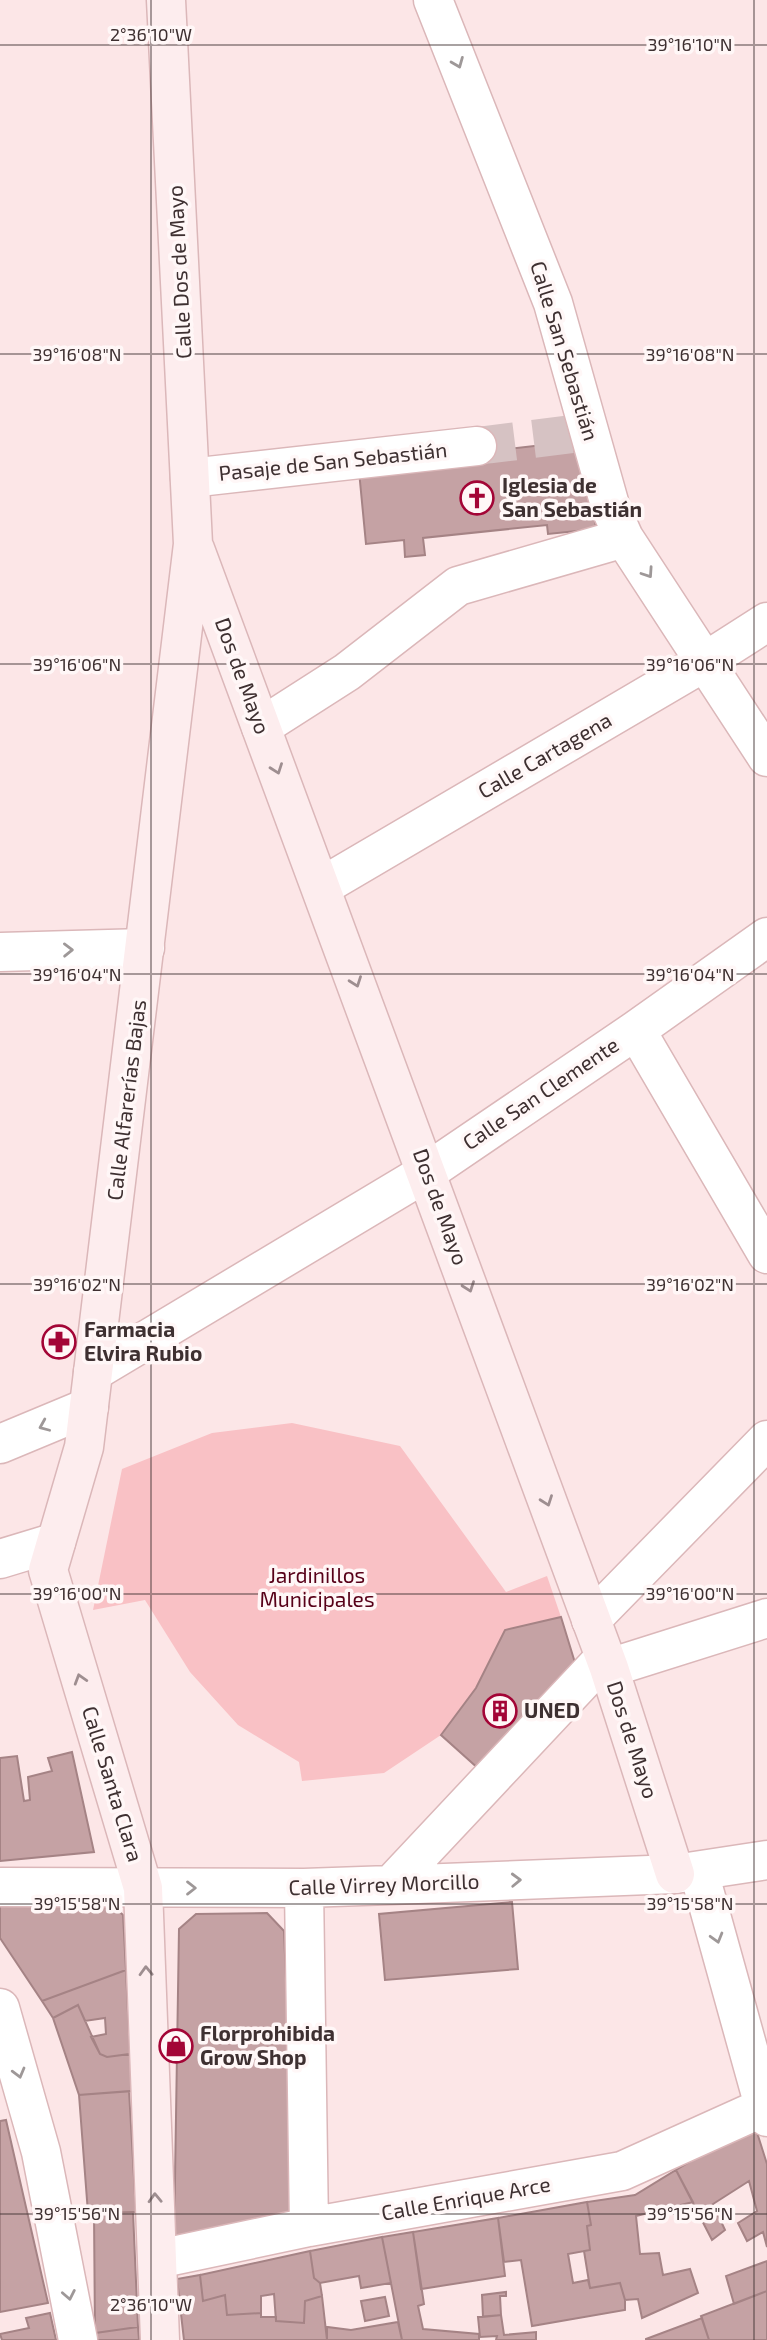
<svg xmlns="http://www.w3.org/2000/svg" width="767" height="2340" viewBox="0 0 767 2340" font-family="'Exo 2',sans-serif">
  <rect width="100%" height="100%" fill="#fce6e7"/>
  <path fill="#f9c1c5" d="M292 1423 400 1446 506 1592 547 1576 561 1617 505 1630 476 1688 441 1735 384 1773 302 1781 299 1762 238 1725 190 1672 145 1600 93 1610 122 1469 212 1433Z"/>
  <path fill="#c5a2a4" stroke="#a58385" stroke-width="2" d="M569 442 589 460 596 529 548 534 547 525 423 538 425 555 405 557 404 540 366 544 359 471 491 462 490 451Z
    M561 1617 576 1666 490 1779 441 1735 476 1688 505 1630Z
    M72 1752 94 1852 0 1861V1758L17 1756 24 1801 30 1800 28 1777 52 1771 48 1758Z
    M0 1899 107 1900 123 1915 126 1970 42 2001 0 1938Z
    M512 1902 518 1969 385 1980 379 1914Z
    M267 1913 284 1931 296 2218 174 2242 179 1929 196 1914Z
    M126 1970 130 2054 107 2057 100 2054 91 2037 106 2034 105 2018 85 2021 78 2005 53 2018 42 2001Z
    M78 2005 100 2054 107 2057 130 2054 133 2091 79 2095 53 2018Z
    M129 2091 136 2212 88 2213 79 2095Z
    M6 2120 48 2303 0 2312V2121Z
    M754 2123 767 2164V2247L763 2232 747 2241 738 2223 757 2211 749 2181 713 2204 725 2230 712 2240 676 2170Z
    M676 2170 693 2202 636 2216 640 2254 659 2253 663 2275 690 2269 698 2293 642 2318 638 2299 625 2300 620 2283 590 2288 584 2251 590 2250 587 2226 591 2225 587 2202 635 2195Z
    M587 2202 591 2225 587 2226 590 2250 568 2254 573 2283 588 2280 590 2288 620 2283 625 2300V2310L532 2326 521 2260 504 2262 498 2218Z
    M133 2212 138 2327 95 2333 94 2213Z
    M498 2218 505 2276 421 2289 413 2232Z
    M413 2232 424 2304 418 2306 423 2329 479 2334V2340H402L382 2237Z
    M382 2237 391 2283 361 2288 359 2276 320 2283 314 2278 310 2251Z
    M310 2251 314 2278 320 2283 322 2296 305 2301 304 2323 276 2321 274 2294 261 2296V2313L227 2315 225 2295 203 2301 200 2275Z
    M767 2261V2291L734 2304 726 2276Z
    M200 2275 203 2301 225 2295 227 2315 261 2313V2317H276V2321L304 2323 305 2301 322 2296 327 2340H184L177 2279Z
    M767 2291V2340H709L701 2316Z
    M506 2292V2296H500L501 2315 483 2317 482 2295Z
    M385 2297 389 2316 365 2321 361 2301Z
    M50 2313 56 2340H2L0 2334 29 2328 26 2318Z
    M501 2315 504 2335 536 2332V2340H496L497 2336 480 2337 478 2317Z
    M702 2318 709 2340H646V2339Z
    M398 2322 402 2340H327V2327L351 2330Z
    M138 2327 139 2340H95V2333Z"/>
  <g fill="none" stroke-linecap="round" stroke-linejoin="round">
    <path stroke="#d6c2c3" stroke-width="38" stroke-dasharray="38 19" stroke-linecap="butt" d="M477 446 589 432"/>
    <defs>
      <path id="street" d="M433 0 553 303 611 509 624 538 767 757
        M190 478 477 446
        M261 727 347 672 458 586 624 538
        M321 887 706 661 767 622
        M0 952 145 948
        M636 1030 767 1254
        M93 1372 427 1172 636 1030 767 937
        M0 1444 89 1407
        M0 1559 56 1542
        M591 1620 767 1440
        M609 1668 767 1618
        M699 1872 767 2117
        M391 1885 605 1657
        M0 1887 304 1888 391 1885 675 1874 767 1860
        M304 1888 309 2227
        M0 2008 41 2152 78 2340
        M158 2259 309 2227 622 2171 764 2107"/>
      <path id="secondary" d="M195 549 609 1668 675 1874
        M160 2340 143 1888 48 1570 84 1447 193 544 166 0"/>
    </defs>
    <use href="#street" stroke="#dbb7b9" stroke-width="41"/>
    <use href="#secondary" stroke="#dbb7b9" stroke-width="41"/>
    <use href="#street" stroke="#fff" stroke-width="38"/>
    <use href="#secondary" stroke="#fdedee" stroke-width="38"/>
  </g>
  <defs><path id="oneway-chevron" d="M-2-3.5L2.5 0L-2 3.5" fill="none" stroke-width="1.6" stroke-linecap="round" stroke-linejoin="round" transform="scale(1.75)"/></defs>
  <g stroke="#9e9898">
    <use href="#oneway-chevron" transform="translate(458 63) rotate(68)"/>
    <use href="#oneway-chevron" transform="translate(648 573) rotate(56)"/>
    <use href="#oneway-chevron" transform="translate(68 950) rotate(-1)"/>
    <use href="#oneway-chevron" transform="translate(44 1426) rotate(157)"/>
    <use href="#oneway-chevron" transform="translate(516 1880) rotate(-2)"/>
    <use href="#oneway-chevron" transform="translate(191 1888)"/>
    <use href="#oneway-chevron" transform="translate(717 1938) rotate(74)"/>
    <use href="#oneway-chevron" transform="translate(19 2073) rotate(75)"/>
    <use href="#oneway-chevron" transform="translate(69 2295) rotate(79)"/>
  </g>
  <g stroke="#9e8e90">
    <use href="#oneway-chevron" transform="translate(277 769) rotate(70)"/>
    <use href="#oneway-chevron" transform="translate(356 982) rotate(70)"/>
    <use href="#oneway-chevron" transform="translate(469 1287) rotate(70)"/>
    <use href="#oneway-chevron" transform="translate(547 1501) rotate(70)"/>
    <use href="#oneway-chevron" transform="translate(80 1679) rotate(-107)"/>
    <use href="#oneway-chevron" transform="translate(146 1971) rotate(-92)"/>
    <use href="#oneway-chevron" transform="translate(155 2198) rotate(-92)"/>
  </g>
  <path fill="none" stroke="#3e3031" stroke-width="2" stroke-opacity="0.45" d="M151 0V2340M754 0V2340M0 45H767M0 354H767M0 664H767M0 974H767M0 1284H767M0 1594H767M0 1904H767M0 2214H767"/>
  <defs>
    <symbol id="church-ring" viewBox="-11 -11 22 22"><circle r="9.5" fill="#fff7f7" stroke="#a30536" stroke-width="1.5"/><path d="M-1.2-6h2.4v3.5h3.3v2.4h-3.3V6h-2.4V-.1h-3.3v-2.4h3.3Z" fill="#a30536"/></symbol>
    <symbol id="pharmacy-ring" viewBox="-11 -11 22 22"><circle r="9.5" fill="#fff7f7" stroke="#a30536" stroke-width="1.5"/><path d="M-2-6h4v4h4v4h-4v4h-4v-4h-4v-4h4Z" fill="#a30536"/></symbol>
    <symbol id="building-ring" viewBox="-11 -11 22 22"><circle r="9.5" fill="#fff7f7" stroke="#a30536" stroke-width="1.5"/><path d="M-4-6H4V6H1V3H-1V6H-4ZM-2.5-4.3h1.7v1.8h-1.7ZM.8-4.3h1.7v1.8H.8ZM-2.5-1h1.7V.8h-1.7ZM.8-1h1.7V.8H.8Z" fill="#a30536"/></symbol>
    <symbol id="shop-ring" viewBox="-11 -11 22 22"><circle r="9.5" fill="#fff7f7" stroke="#a30536" stroke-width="1.5"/><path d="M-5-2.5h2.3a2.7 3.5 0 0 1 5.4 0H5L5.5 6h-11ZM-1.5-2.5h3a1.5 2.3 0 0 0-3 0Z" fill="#a30536"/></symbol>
  </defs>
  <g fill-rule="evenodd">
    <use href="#church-ring" x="458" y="479" width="38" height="38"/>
    <use href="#pharmacy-ring" x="40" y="1323" width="38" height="38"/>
    <use href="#building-ring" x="481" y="1692" width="38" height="38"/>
    <use href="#shop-ring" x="157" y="2027" width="38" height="38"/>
  </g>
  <g text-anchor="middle" stroke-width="7" stroke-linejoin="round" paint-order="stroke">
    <g font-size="21" fill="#3e3031" stroke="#fff7f7">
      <text transform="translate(180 272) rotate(-93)" y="7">Calle Dos de Mayo</text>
      <text transform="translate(564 351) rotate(73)" y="7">Calle San Sebastián</text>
      <text transform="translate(333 462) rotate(-6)" y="7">Pasaje de San Sebastián</text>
      <text transform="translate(242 676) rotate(70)" y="7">Dos de Mayo</text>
      <text transform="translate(545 756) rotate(-30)" y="7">Calle Cartagena</text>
      <text transform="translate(541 1094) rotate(-34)" y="7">Calle San Clemente</text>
      <text transform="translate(127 1100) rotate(-83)" y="7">Calle Alfarerías Bajas</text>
      <text transform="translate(440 1207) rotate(70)" y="7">Dos de Mayo</text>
      <text transform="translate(632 1740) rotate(72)" y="7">Dos de Mayo</text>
      <text transform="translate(112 1784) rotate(73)" y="7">Calle Santa Clara</text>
      <text transform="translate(384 1885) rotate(-2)" y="7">Calle Virrey Morcillo</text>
      <text transform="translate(466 2199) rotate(-10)" y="7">Calle Enrique Arce</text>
    </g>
    <g font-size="21" font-weight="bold" fill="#3e3031" stroke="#fff7f7" text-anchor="start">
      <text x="502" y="493">Iglesia de<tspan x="502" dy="24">San Sebastián</tspan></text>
      <text x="84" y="1337">Farmacia<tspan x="84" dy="24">Elvira Rubio</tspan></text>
      <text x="524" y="1718">UNED</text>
      <text x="200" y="2041">Florprohibida<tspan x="200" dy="24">Grow Shop</tspan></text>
    </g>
    <g font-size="21" fill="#570018" stroke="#fff7f7">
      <text x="317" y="1583">Jardinillos<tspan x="317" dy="24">Municipales</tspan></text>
    </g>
  </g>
  <g font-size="18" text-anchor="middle" fill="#3e3031" stroke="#fff7f7" stroke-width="7" stroke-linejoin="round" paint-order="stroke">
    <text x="151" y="41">2°36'10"W</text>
    <text x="690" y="51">39°16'10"N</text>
    <text x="77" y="361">39°16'08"N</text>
    <text x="690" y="361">39°16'08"N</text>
    <text x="77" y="671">39°16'06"N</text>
    <text x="690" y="671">39°16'06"N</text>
    <text x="77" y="981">39°16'04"N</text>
    <text x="690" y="981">39°16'04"N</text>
    <text x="77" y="1291">39°16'02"N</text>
    <text x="690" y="1291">39°16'02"N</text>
    <text x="77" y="1600">39°16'00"N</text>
    <text x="690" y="1600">39°16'00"N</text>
    <text x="77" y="1910">39°15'58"N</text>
    <text x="690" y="1910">39°15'58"N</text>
    <text x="77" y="2220">39°15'56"N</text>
    <text x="690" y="2220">39°15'56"N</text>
    <text x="151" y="2311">2°36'10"W</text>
  </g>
</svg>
